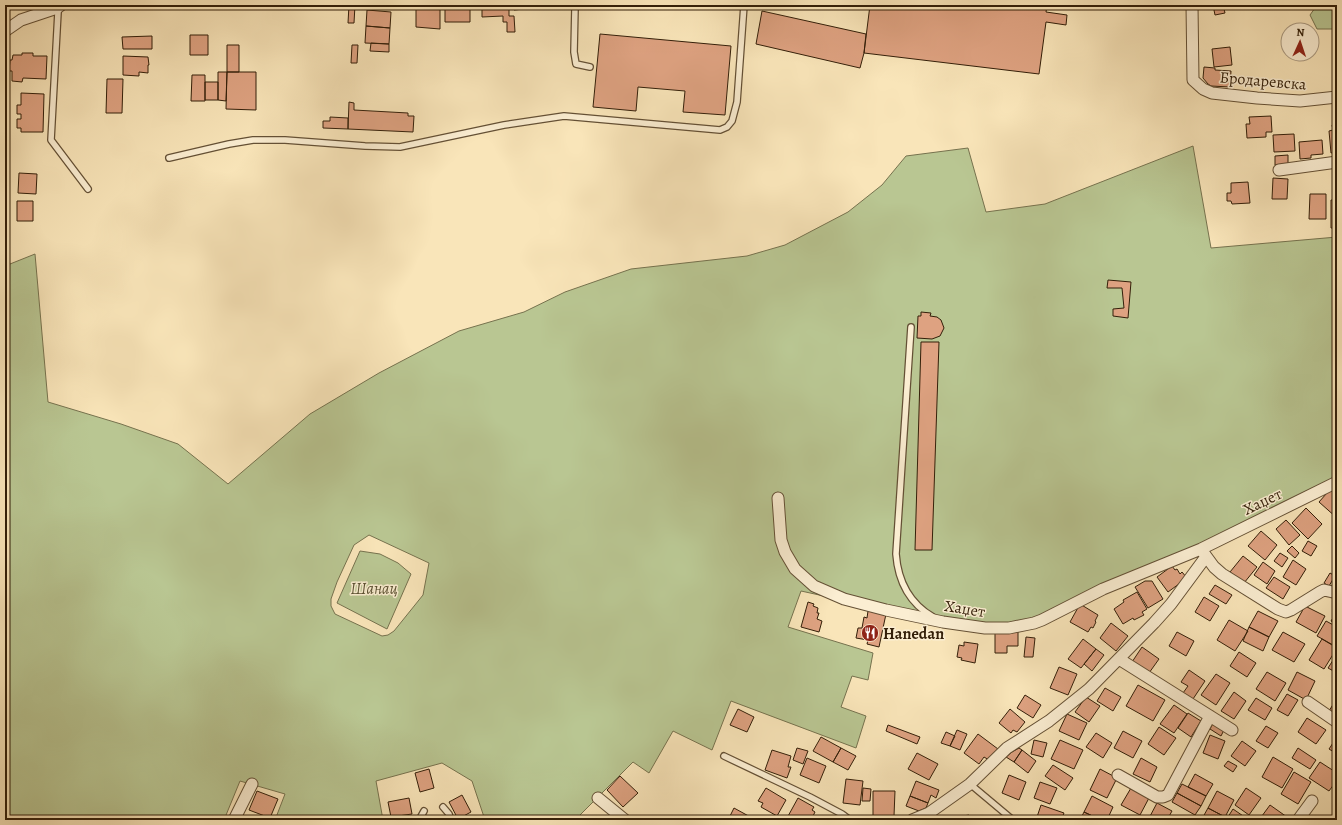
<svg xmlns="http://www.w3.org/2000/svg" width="1342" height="825" viewBox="0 0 1342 825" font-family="Alegreya,serif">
  <rect width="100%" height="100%" fill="#f9e5b9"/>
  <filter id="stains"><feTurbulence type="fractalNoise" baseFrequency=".005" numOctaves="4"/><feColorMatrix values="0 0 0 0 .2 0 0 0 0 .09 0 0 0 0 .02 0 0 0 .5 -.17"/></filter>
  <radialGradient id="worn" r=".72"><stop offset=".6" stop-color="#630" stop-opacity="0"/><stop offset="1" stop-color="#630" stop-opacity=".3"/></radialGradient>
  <path fill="#b9c692" stroke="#76724e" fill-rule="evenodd" d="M1317 5H1337V29H1317L1310 15Z
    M1193 146 1211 248 1337 237V482L1201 549 1009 628 943 622 801 591 788 627 873 653 868 680 852 676 841 707 866 716 856 748 731 701 712 750 673 731 649 773 633 762 575 820H485L472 781 442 763 376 781 383 820H275L285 794 240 781 224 820H5V266L35 254 48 402 121 424 178 444 228 484 310 414 379 373 459 331 524 312 565 292 631 269 747 256 785 245 848 212 882 185 906 156 968 148 986 212 1045 204ZM369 535 429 563 423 595 394 631 388 635 382 636 335 614 331 606V599L337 582 354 545Z
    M360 551 380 554 398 563 411 574 387 629 337 603Z"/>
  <path fill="#dea281" stroke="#331f09" d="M349 5H355L354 23H348Z
    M445 5H470V22H445Z
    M482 5H509V16H514L515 32H507V22H503V16L482 17Z
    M514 5H524V9L514 10Z
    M524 5H544V9H524Z
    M870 5H1047L1046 12 1067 15 1066 25 1046 22 1039 74 864 53Z
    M1213 5H1223L1225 13 1215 15Z
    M416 8H440V29L416 27Z
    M367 10 391 12 390 28 366 26Z
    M762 11 866 34 864 53 860 68 756 44Z
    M366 26 390 28 389 44 365 43Z
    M600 34 731 46 725 115 683 112 685 91 638 87 636 111 593 107Z
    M190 35H208V55H190Z
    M152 36V49H123L122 37Z
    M371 43 389 44V52L370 51Z
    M227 45H239V72H227Z
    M352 45H358L357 63H351Z
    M1230 47 1232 65 1214 67 1212 49Z
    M22 53H33V56H47L46 79 23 78 22 82 12 81V71H9L10 60H12L13 55H22Z
    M123 56 148 57 149 65H148V73L139 72V76L123 75Z
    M1204 67 1215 68V70L1231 71 1230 87 1211 86 1208 84 1203 78Z
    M218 72H227L226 101 218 100Z
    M227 72H256V110L226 109Z
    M192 75H205V101H191Z
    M107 79H123L122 113H106Z
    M205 82H218V100H205Z
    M21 93 44 94 43 132H21V128H17V119H21V114H17V105H21Z
    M349 102 354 103V110L408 113V116H414L413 132 348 129Z
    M1271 116 1272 132H1266V137L1247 138 1246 124H1250L1249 117Z
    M330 117 348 118V129L323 128V121H330Z
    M1332 125H1337V152L1331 153 1329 131 1333 130Z
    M1294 134 1295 151 1274 152 1273 135Z
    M1322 140 1323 154 1311 155V158L1300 159 1299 142Z
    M1288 155V164L1275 165V156Z
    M19 173 37 174 36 194 18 193Z
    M1273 178 1288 179 1287 199H1272Z
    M1248 182 1250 203 1232 204 1231 201H1227V193H1231V183Z
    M1310 194H1326V219H1309Z
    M1331 200H1337V228H1331Z
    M17 201H33V221H17Z
    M1108 280 1131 282 1128 318 1113 316V309L1124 308 1122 288H1107Z
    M921 312 931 313 930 316 937 317 941 320 944 328 940 336 932 339 917 338 918 316H921Z
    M921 342H939L932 550H915Z
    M1334 485 1337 488V518L1319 502Z
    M1306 508 1322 524 1308 539 1292 523Z
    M1286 520 1300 535 1289 545 1276 529Z
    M1261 531 1277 545 1265 560 1248 546Z
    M1308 541 1317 546 1311 556 1302 551Z
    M1292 546 1299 553 1295 558 1287 551Z
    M1280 553 1288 558 1282 567 1274 561Z
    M1243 556 1257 567 1244 583 1230 572Z
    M1293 560 1306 569 1296 585 1283 577Z
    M1263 562 1275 571 1267 584 1254 575Z
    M1172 566 1175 570 1177 569 1180 574 1182 572 1187 578 1168 592 1157 577Z
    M1330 573 1335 576 1329 586 1324 583Z
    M1274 577 1290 587 1283 599 1266 588Z
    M1145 581H1152L1163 599 1148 608 1135 587Z
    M1215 585 1232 595 1226 604 1209 594Z
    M1137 592 1147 609 1142 612 1144 615 1134 620 1133 618 1123 624 1114 609 1124 602 1123 600Z
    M1204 597 1219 606 1210 621 1195 612Z
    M808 602 814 604 813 606 818 608 817 613H819L817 619 822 621 819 632 801 627Z
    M1080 604 1098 615 1095 621 1096 622 1093 628 1091 627 1088 632 1070 622Z
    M1305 606 1325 616 1316 633 1296 622Z
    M868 611 886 614 879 647 867 644 868 640 856 638 858 628H862L864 617 867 618Z
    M1258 611 1278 621 1269 637 1249 627Z
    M1337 611V625L1331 621Z
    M1229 620 1248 631 1235 651 1217 640Z
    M1326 621 1337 627V638L1333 645 1317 636Z
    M1111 623 1128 636 1116 651 1100 638Z
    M1249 627 1269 637 1263 651 1243 641Z
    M1018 631V646H1007V653H995V632Z
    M1177 632 1194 641 1186 656 1169 646Z
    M1283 632 1305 644 1294 662 1272 650Z
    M1026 637 1035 638 1033 657H1024Z
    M1083 639 1096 649 1081 668 1068 659Z
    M1322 639 1337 648 1324 669 1309 660Z
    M964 642 978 644 975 663 961 660 962 658 957 657 959 645 964 646Z
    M1142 647 1159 659 1149 673 1132 662Z
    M1096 649 1104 655 1092 671 1084 664Z
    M1239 652 1256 663 1247 677 1230 666Z
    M1337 654V673L1328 668Z
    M1059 667 1077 674 1068 695 1050 688Z
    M1189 670 1205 681 1193 699 1183 693 1188 686 1181 682Z
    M1267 672 1286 683 1275 701 1256 689Z
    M1297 672 1315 681 1306 700 1288 690Z
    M1216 674 1230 683 1216 705 1201 695Z
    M1138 685 1165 700 1153 721 1126 706Z
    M1105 688 1121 697 1113 711 1097 701Z
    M1234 692 1246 701 1234 719 1221 711Z
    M1287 694 1298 700 1288 716 1277 710Z
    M1025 695 1041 705 1033 718 1017 708Z
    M1086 697 1100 706 1089 722 1075 712Z
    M1256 698 1272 708 1265 720 1248 710Z
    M1337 698V716L1329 711Z
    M1174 705 1187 714 1174 733 1160 724Z
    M738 709 754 717 747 732 730 725Z
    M1010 709 1025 722 1017 732 1013 730 1011 733 999 723Z
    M1188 713 1201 721 1191 737 1178 728Z
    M1067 714 1087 723 1079 740 1059 731Z
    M1307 718 1326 730 1316 744 1298 732Z
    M1213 723 1224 730 1221 736 1210 729Z
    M888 725 920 737 917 744 886 731Z
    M1266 726 1278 733 1268 748 1256 741Z
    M1159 727 1176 738 1164 755 1148 744Z
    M957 730 967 734 960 750 950 746Z
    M1123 731 1142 741 1133 758 1114 748Z
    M946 732 955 736 950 746 941 743Z
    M1096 733 1112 743 1103 758 1086 747Z
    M978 734 998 749 989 760 984 757 979 764 964 753Z
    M1210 735 1225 741 1218 759 1203 753Z
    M821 737 841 748 833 762 813 751Z
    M1337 737V754L1329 749Z
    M1034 740 1047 743 1043 757 1031 754Z
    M1060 740 1083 750 1074 769 1051 759Z
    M1242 741 1256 751 1245 766 1231 756Z
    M797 748 808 751 803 764 793 760Z
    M841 748 856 756 848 770 833 762Z
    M1019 748 1022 750 1014 762 1006 757 1012 752Z
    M1298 748 1316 760 1310 769 1292 758Z
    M772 750 791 756 788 767H791L787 778 765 770Z
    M1022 750 1036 761 1028 773 1014 762Z
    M917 753 938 764 929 780 908 769Z
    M1273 757 1293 769 1282 788 1262 777Z
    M807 758 826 766 819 783 800 775Z
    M1141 758 1157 767 1150 782 1133 774Z
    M1228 761 1237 766 1233 772 1224 766Z
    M1320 762 1337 773V780L1329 791 1309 778Z
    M1053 765 1073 778 1065 790 1045 776Z
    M429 769 434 788 420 792 415 773Z
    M1100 769 1117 778 1107 798 1090 790Z
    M1294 772 1311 782 1298 804 1281 794Z
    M1195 774 1213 784 1206 796 1188 787Z
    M1009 775 1026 782 1019 800 1002 793Z
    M620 776 638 793 623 807 607 790Z
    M846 779 863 781 860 805 843 803Z
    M916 781 939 790 936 798 931 795 928 803 910 796Z
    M1040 782 1057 788 1050 804 1034 798Z
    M1182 784 1206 796 1201 806 1177 793Z
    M766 788 786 800 777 816 761 807 763 803 758 801Z
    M863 788 871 789 870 801H862Z
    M1131 788 1149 798 1140 815 1121 805Z
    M1246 788 1261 798 1249 815 1235 805Z
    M257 791 278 799 270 818 249 810Z
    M873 791H895L894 816H873Z
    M1217 791 1234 800 1225 817 1208 808Z
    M1177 793 1201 806 1195 815 1172 802Z
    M462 795 471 812 458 819 449 802Z
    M910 796 928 803 926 808 919 811 906 806Z
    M1092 796 1113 807 1107 820H1101L1084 812Z
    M409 798 412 814 391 817 388 802Z
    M798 798 814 807 812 810 815 812 811 820H790L787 818Z
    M1157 803 1172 811 1167 820H1148Z
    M1041 805 1064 813 1061 820H1036Z
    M1270 805 1287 817 1285 820H1259Z
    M734 808 754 819V820H728Z
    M1208 808 1225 817 1223 820H1208L1203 817Z
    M1233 809 1249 820H1226Z
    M1084 812 1101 820H1080Z
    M969 815 970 820H946L945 819Z"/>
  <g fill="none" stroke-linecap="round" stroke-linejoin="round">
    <defs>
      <path id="service" d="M576 5 575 7 574 52 576 64 590 67
        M57 8 58 12 51 140 88 189
        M169 158 229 144 253 140H285L365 146 400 147 504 125 564 116 720 130 727 127 732 121 737 102 744 5
        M911 327 896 554C898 581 909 603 933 617
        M724 756 810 797 842 814 850 820
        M970 784 1013 820
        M443 807 449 814 451 820
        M419 820 424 811"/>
      <path id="minor" d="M1192 5 1193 80 1203 89 1212 93 1257 98 1300 101 1337 97
        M5 31 21 20 57 8 61 5
        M1279 170 1337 162
        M778 498 781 540 785 552 795 569 814 586 844 599 886 610 943 622 985 628H1009L1034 623 1042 620 1103 589 1201 549 1337 482
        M1203 552 1214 567 1222 574 1278 609 1286 612 1291 610 1320 592 1324 590 1337 593
        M1119 659 1232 730
        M1308 702 1337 722
        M1118 775 1157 797H1163L1168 795 1210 716
        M598 798 625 820
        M234 820 252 784
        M912 820 929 813 970 784 1007 748 1049 721 1089 689 1154 623 1171 604 1205 558
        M1298 820 1312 801"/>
    </defs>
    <use href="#service" stroke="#645035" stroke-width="8"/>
    <use href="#minor" stroke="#645035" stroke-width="13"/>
    <use href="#service" stroke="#fbeed2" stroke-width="5.5"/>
    <use href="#minor" stroke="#fbeed2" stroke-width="11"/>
  </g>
  <defs>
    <symbol id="restaurant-disc" viewBox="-11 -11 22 22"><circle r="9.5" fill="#8f2418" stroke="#fbeed2"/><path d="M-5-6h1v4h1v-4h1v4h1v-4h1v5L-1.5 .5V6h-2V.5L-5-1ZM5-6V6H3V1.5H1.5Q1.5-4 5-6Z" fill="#fff"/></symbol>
  </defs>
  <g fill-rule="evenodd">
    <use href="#restaurant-disc" x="860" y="623" width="20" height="20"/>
  </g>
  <g text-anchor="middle" stroke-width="3" stroke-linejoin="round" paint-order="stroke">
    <g font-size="16" fill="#331f09" stroke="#fbeed2">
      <text transform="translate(1263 80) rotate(5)" y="6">Бродаревска</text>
      <text transform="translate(1262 501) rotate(-26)" y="6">Хаџет</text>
      <text transform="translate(965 608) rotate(9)" y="6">Хаџет</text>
    </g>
    <g font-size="16" font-style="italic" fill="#5b5132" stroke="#fbeed2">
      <text x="374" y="594">Шанац</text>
    </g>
    <g font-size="16" font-weight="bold" fill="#331f09" stroke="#fbeed2" text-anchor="start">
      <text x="883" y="639">Hanedan</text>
    </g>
  </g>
  <rect width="1342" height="825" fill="none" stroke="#f9e5b9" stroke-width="20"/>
  <rect x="6" y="6" width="1330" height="813" fill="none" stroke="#331f09" stroke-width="2"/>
  <rect x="10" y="10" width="1322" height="805" fill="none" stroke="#331f09"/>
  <g transform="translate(1300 42) rotate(3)"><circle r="19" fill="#fbeed2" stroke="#ab9b82"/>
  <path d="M0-3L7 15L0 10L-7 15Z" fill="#8f2418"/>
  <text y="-6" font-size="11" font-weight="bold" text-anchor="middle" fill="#331f09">N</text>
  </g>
  <rect width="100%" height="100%" filter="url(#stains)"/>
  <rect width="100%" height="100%" fill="url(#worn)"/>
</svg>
